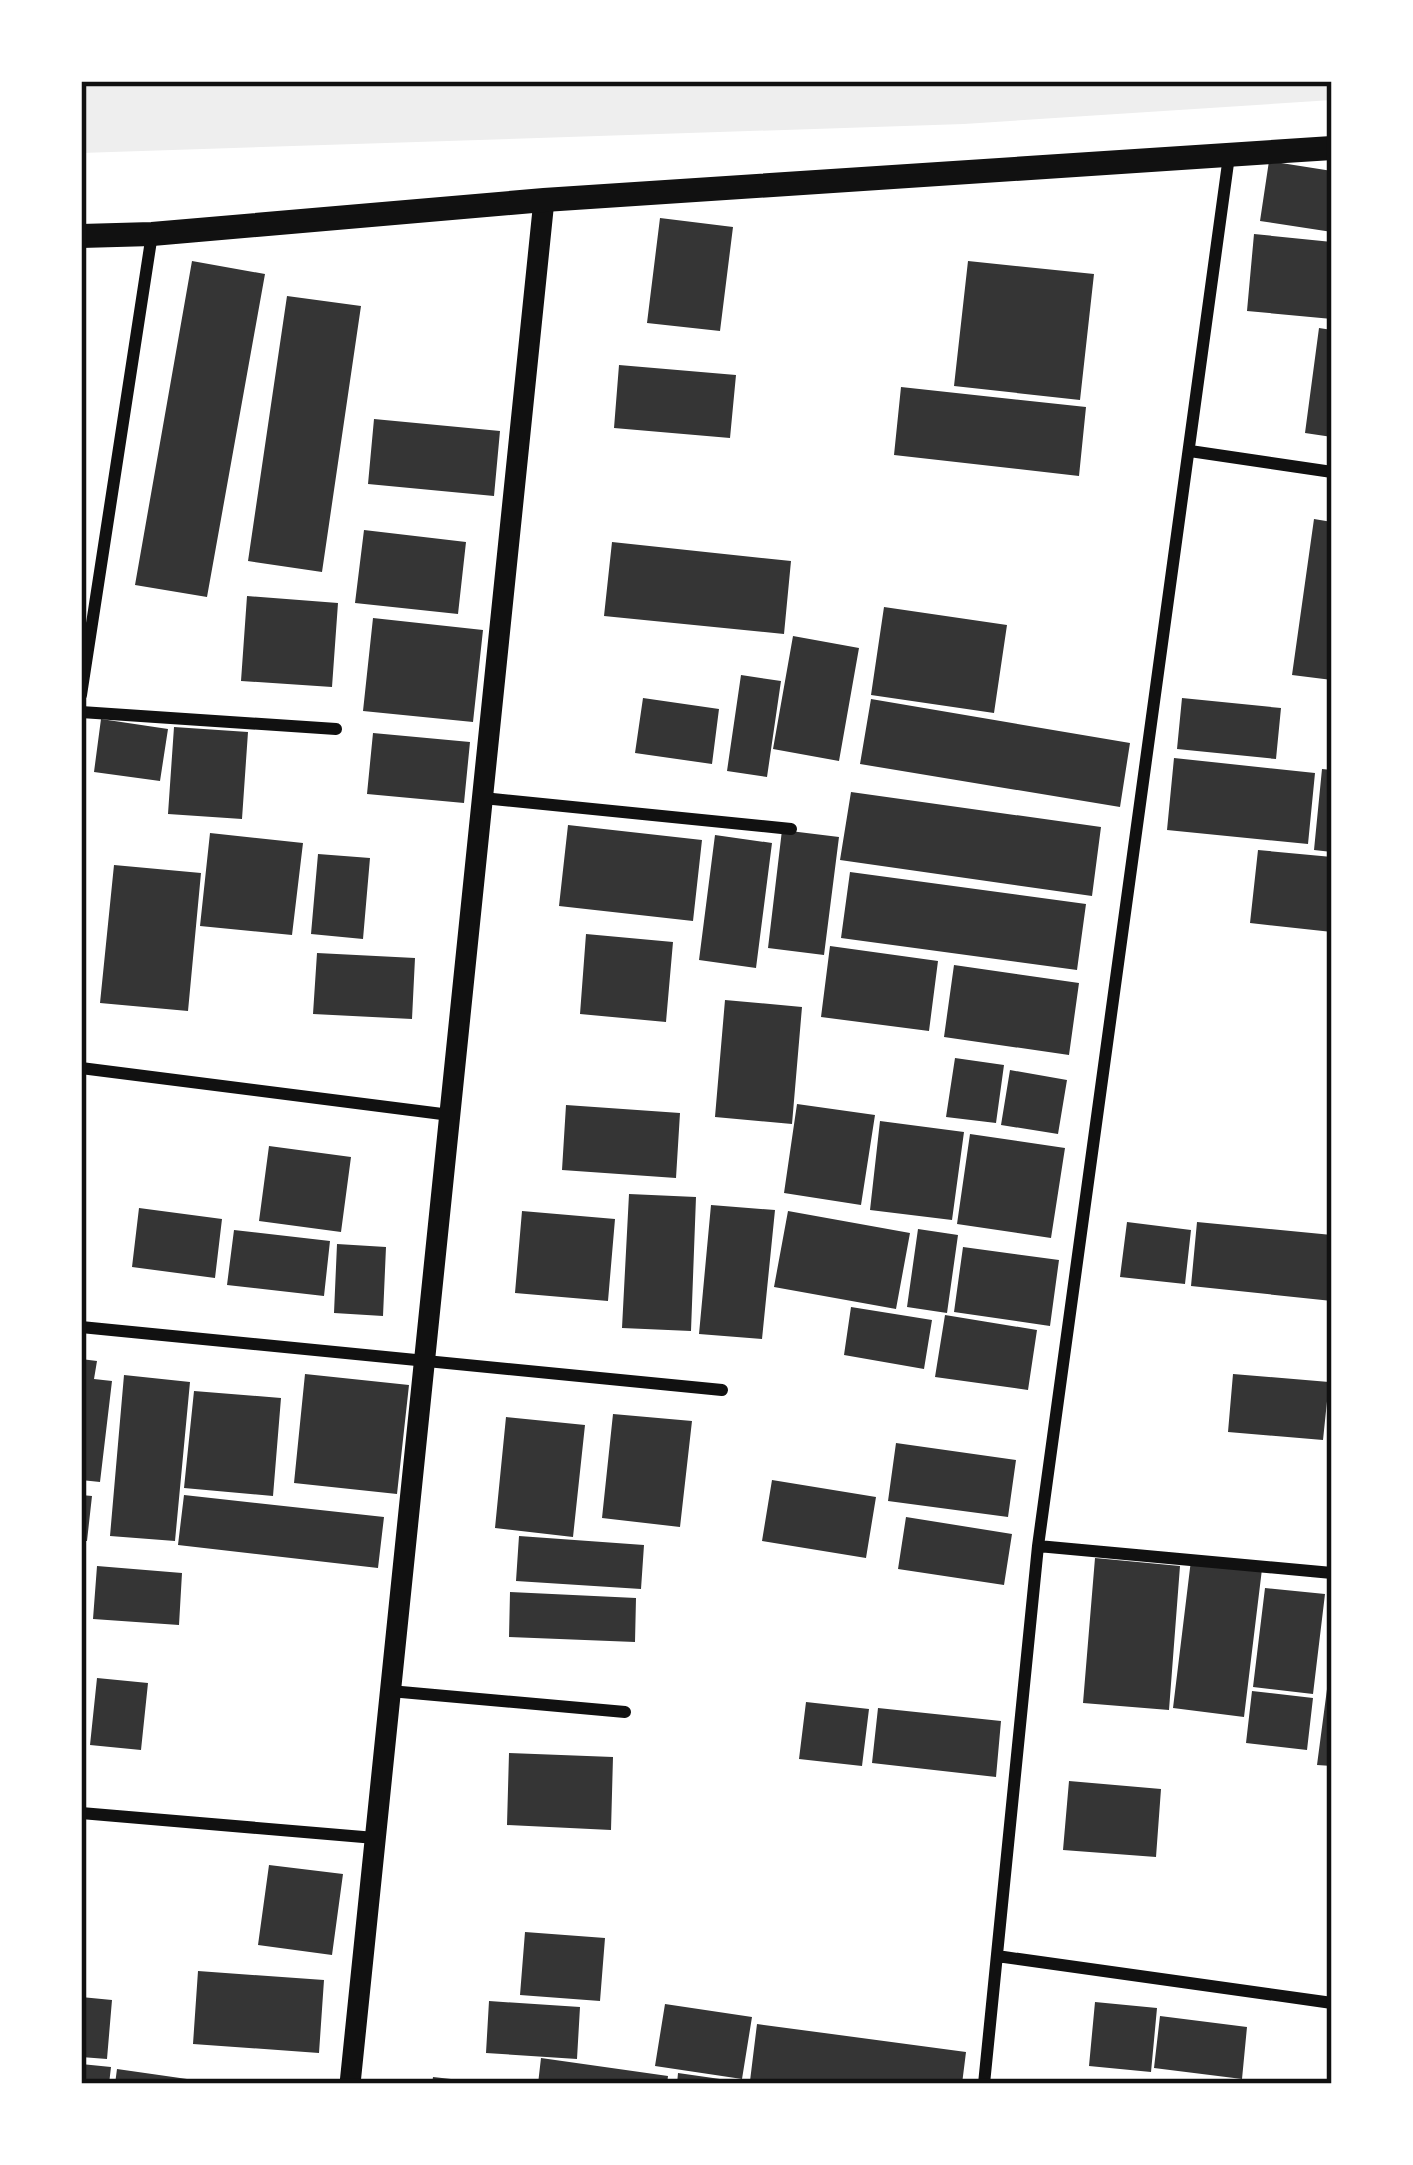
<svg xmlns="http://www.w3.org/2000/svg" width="1413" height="2165" viewBox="0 0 1413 2165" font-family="'Fira Sans',sans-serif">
  <rect width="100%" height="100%" fill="#fff"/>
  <path fill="#eee" d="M81 81H1332V100L964 124 81 153Z"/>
  <path fill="#353535" d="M1269 161 1332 171V232L1260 221Z
    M660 218 733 227 720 331 647 323Z
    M1254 234 1332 242V319L1247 311Z
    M192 261 265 274 207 597 135 585Z
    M968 261 1094 274 1080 400 954 386Z
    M287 296 361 306 322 572 248 561Z
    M1319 328 1332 330V437L1305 433Z
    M619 365 736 375 730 438 614 428Z
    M901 387 1086 407 1079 476 894 455Z
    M374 419 500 431 494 496 368 484Z
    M1314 519 1332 522V680L1292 675Z
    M364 530 466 542 458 614 355 603Z
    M612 542 791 561 784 634 604 616Z
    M247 596 338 603 332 687 241 681Z
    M884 607 1007 625 994 713 871 695Z
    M373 618 483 630 473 722 363 711Z
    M793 636 859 648 839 761 773 749Z
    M741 675 781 681 767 777 727 771Z
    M643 698 719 709 712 764 635 753Z
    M1182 698 1281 708 1276 759 1177 749Z
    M871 699 1130 743 1120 807 860 764Z
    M101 719 168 729 160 781 94 772Z
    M174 727 248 732 242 819 168 814Z
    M373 733 470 742 464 803 367 794Z
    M1174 758 1315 773 1308 844 1167 830Z
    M1322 769 1332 770V852L1314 850Z
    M851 792 1101 827 1092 896 840 860Z
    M568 825 702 840 693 921 559 906Z
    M782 830 839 837 824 955 768 948Z
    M210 833 303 843 292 935 200 926Z
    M715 835 772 843 756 968 699 960Z
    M1258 850 1332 857V932L1250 923Z
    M318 854 370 858 363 939 311 934Z
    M114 865 201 873 188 1011 100 1003Z
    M850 872 1086 904 1077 970 841 938Z
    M586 934 673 942 666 1022 580 1014Z
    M830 946 938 961 929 1031 821 1017Z
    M317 953 415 958 412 1019 313 1014Z
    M954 965 1079 983 1069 1055 944 1037Z
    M725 1000 802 1007 792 1124 715 1117Z
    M955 1058 1004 1065 996 1123 946 1117Z
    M1010 1070 1067 1080 1058 1134 1001 1125Z
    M797 1104 875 1115 861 1205 784 1193Z
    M566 1105 680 1113 676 1178 562 1170Z
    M880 1121 964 1132 952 1220 870 1210Z
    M970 1134 1065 1148 1051 1238 957 1224Z
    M269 1146 351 1157 341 1232 259 1221Z
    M629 1194 696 1197 691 1331 622 1328Z
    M711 1205 775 1210 762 1339 699 1334Z
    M139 1208 222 1219 215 1278 132 1267Z
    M522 1211 615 1219 608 1301 515 1293Z
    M788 1211 910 1233 896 1309 774 1287Z
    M1127 1222 1191 1230 1185 1284 1120 1277Z
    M1197 1222 1332 1235V1301L1191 1286Z
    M918 1229 958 1235 947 1313 907 1307Z
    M234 1230 330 1241 324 1296 227 1285Z
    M337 1244 386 1247 383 1316 334 1313Z
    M963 1247 1059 1260 1050 1326 954 1312Z
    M851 1307 932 1320 924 1369 844 1355Z
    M945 1315 1037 1330 1028 1390 935 1377Z
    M81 1359 97 1361 94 1379 112 1381 100 1482 81 1480Z
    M305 1374 409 1385 397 1494 294 1483Z
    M1233 1374 1329 1382 1323 1440 1228 1432Z
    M124 1375 190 1382 175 1541 110 1536Z
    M194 1391 281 1398 273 1496 184 1488Z
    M613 1414 692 1421 680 1527 602 1518Z
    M506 1417 585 1425 573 1537 495 1528Z
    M896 1443 1016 1460 1008 1517 888 1501Z
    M772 1480 876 1497 866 1558 762 1541Z
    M81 1495 92 1496 87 1541H81Z
    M184 1495 384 1517 378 1568 178 1545Z
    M906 1517 1012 1534 1004 1585 898 1569Z
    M519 1536 644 1545 641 1589 516 1581Z
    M1095 1558 1180 1566 1169 1710 1083 1703Z
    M1191 1560 1262 1569 1244 1717 1173 1708Z
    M97 1566 182 1573 179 1625 93 1619Z
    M1265 1588 1325 1594 1313 1694 1253 1687Z
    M510 1592 636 1598 635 1642 509 1637Z
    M1329 1674H1332V1766L1317 1765Z
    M97 1678 148 1683 141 1750 90 1745Z
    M1252 1691 1313 1698 1307 1750 1246 1743Z
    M806 1702 869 1709 862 1766 799 1759Z
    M878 1708 1001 1721 996 1777 872 1763Z
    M509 1753 613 1757 611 1830 507 1825Z
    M1069 1781 1161 1789 1156 1857 1063 1850Z
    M269 1865 343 1874 332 1955 258 1945Z
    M525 1932 605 1938 600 2001 520 1995Z
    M198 1971 324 1980 319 2053 193 2044Z
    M81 1997 112 2000 107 2059 81 2057Z
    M489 2001 580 2007 577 2059 486 2053Z
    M1095 2002 1157 2008 1151 2072 1089 2066Z
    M665 2004 752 2017 742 2079 655 2066Z
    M1160 2016 1247 2027 1242 2079 1154 2068Z
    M757 2024 966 2052 962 2084 750 2081Z
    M541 2058 668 2076 667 2084H538Z
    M81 2064 111 2067 109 2084H81Z
    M117 2069 187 2079 186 2084H115Z
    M678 2073 734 2081 733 2084H677Z
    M433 2077 469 2081 468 2084H432Z"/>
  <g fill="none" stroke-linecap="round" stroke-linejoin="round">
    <path stroke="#111" stroke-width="12" d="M1190 451 1332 472
      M81 695 152 234
      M81 712 336 729
      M483 798 791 829
      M81 1068 450 1115
      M81 1327 722 1390
      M1038 1546 1332 1573
      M390 1691 625 1712
      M81 1813 375 1838
      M997 1956 1332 2003
      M984 2084 1038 1546 1229 156"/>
    <path stroke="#111" stroke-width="21" d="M350 2084 544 200"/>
    <path stroke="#111" stroke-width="24" d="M81 236 152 234 544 200 1332 148"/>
  </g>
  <rect width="1413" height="2165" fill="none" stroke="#ffffff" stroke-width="168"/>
  <rect x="84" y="84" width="1245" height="1997" fill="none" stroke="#111" stroke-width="4.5"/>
</svg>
